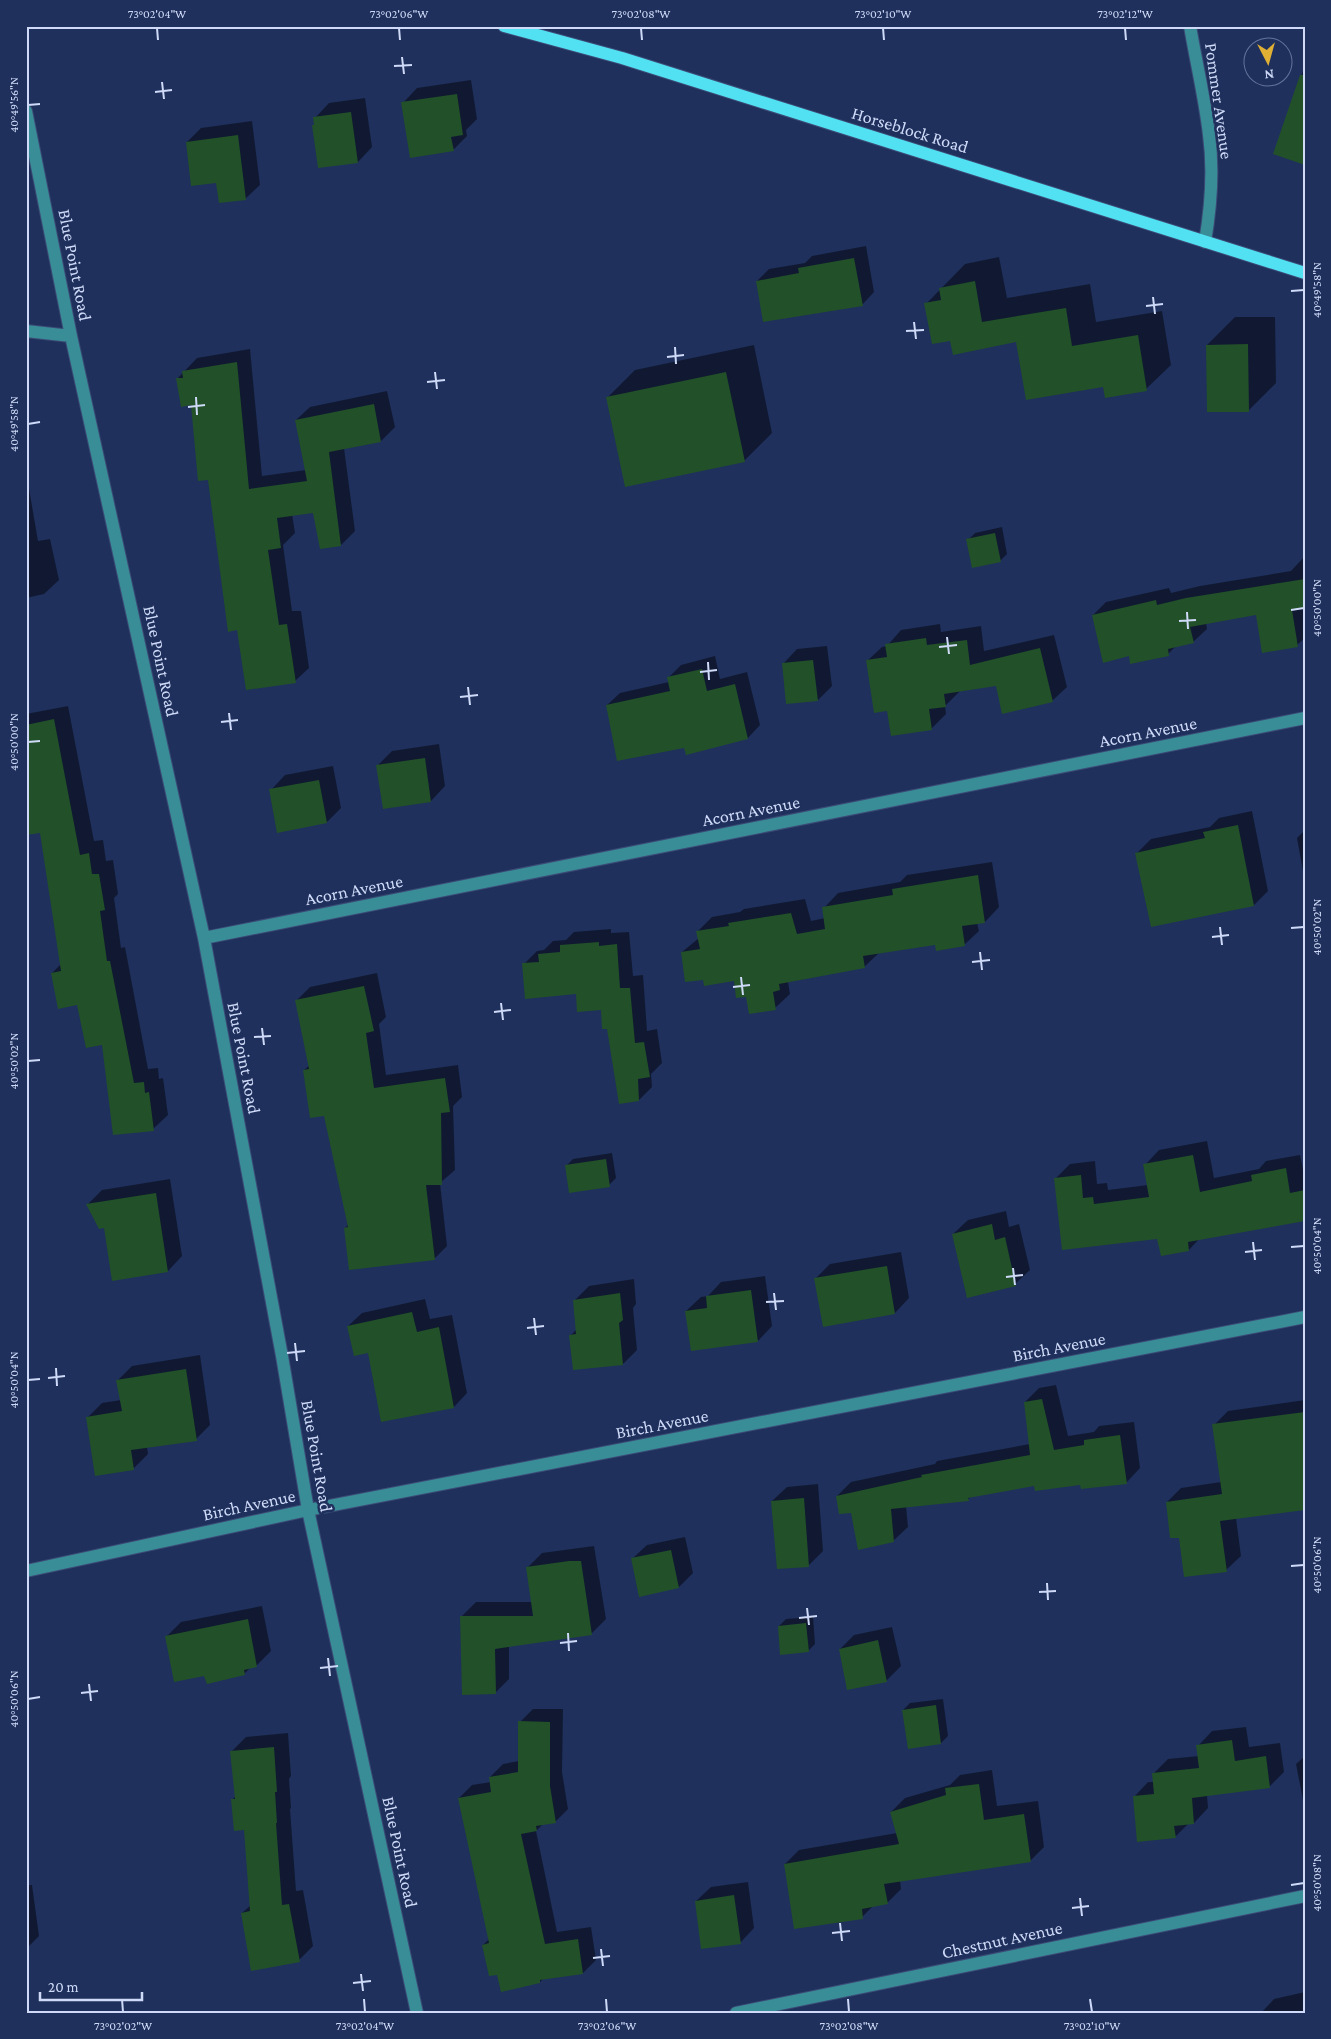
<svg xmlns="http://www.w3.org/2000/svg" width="1331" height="2039" viewBox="0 0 1331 2039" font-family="'Crimson Pro',serif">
  <rect width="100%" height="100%" fill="#1f305d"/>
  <path fill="#0007" d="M1305 65V163L1274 153Z
    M471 80 477 119 466 130 467 136 453 150 403 103 417 88Z
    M365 98 372 147 358 162 314 125 316 123 315 118 329 103Z
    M252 121 260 185 245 199 187 142 201 128Z
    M866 246 874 292 862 305 757 281 769 269 805 263 812 256Z
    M999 257 1007 298 1090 284 1096 322 1162 311 1171 365 1146 389 1104 386 1017 340 951 339 926 304 965 264Z
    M1235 317H1275L1276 383 1248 411 1207 345Z
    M754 345 772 433 744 461 607 398 635 370Z
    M250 349 262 476 306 470 296 420 310 407 387 391 395 427 381 441 344 448 355 531 341 545 314 511 292 514 295 533 283 545 292 611H301L309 668 295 681 238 629 209 478 192 403 177 379 197 358Z
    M26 440 29 458 26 461Z
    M26 471 38 541 50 539 59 580 44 594 26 598Z
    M1002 527 1007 554 1000 561 968 540 975 533Z
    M1305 556V638L1297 645 1257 614 1206 623 1207 629 1193 642 1177 645 1168 654 1130 655 1093 615 1106 602 1169 588 1171 593 1200 586 1291 571Z
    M940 624 941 632 981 626 984 651 1054 635 1067 687 1052 701 997 685 960 691 945 706 946 714 931 729 888 710 867 661 882 647 887 646 901 630Z
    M827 646 832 686 818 700 783 664 797 649Z
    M715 656 720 679 747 672 760 725 748 738 607 705 620 693 669 682 668 678 681 665Z
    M68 706 94 841 103 840 106 861 113 860 118 894 114 898 121 948 125 947 148 1069 158 1068 159 1079 163 1078 168 1115 153 1129 103 1043 78 1004 52 973 61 964 41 831 26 834V714Z
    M439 744 445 786 431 801 377 766 392 751Z
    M333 766 341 808 327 822 271 790 285 775Z
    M1252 811 1268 891 1254 905 1137 853 1151 839 1210 827 1219 818Z
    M1305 830V882L1297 838Z
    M992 862 999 907 985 922 977 923 979 931 964 945 936 944 879 953 864 967 788 982 790 994 775 1008 747 995 735 980 704 979 682 952 699 938 698 931 712 917 740 912 744 909 805 899 811 921 825 918 824 908 838 893 900 882 907 875Z
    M611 929V933L629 932 633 976 643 975 647 1031 657 1029 662 1063 651 1074 652 1087 639 1100 602 1008 524 964 537 951 544 950 553 941 566 940 574 932Z
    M377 973 386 1017 379 1024 386 1075 458 1065 462 1097 453 1106 455 1170 440 1183 447 1246 434 1259 345 1228 348 1225 325 1115 304 1070 310 1065 297 1000 310 987Z
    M1207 1141 1214 1178 1259 1169 1266 1161 1300 1155 1305 1179V1219L1200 1238 1189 1250 1158 1237 1064 1248 1056 1178 1070 1164 1095 1161 1097 1184 1107 1183 1108 1190 1148 1185 1145 1165 1159 1150Z
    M612 1153 616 1178 609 1185 566 1166 573 1159Z
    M170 1179 182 1256 168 1271 88 1204 102 1190Z
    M1006 1211 1009 1227 1019 1224 1030 1270 1015 1284 953 1234 968 1220Z
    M901 1252 909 1298 895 1313 815 1279 830 1264Z
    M765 1276 772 1326 758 1341 686 1311 701 1297 708 1296 721 1282Z
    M634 1279 636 1304 633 1308 637 1350 623 1364 571 1335 577 1329 574 1301 589 1286Z
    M425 1299 430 1319 452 1315 467 1393 454 1407 368 1352 348 1326 362 1313Z
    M200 1355 210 1425 196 1439 147 1447 148 1454 134 1468 88 1417 102 1403 121 1400 118 1380 132 1366Z
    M1056 1385 1068 1436 1094 1432 1099 1426 1134 1422 1140 1468 1126 1483 1035 1484 972 1496 968 1499 906 1506 908 1527 893 1541 852 1512 837 1496 851 1482 935 1464 937 1461 1030 1444 1025 1402 1039 1388Z
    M1305 1400V1494L1236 1518 1241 1556 1226 1570 1181 1536 1167 1502 1181 1488 1221 1482 1214 1425 1228 1411Z
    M818 1484 823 1551 809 1565 772 1501 787 1487Z
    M685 1537 693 1573 679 1587 632 1559 647 1545Z
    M594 1546 606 1619 591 1634 509 1646V1679L495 1693 461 1617 476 1602H532L527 1568 542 1553Z
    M262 1606 271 1651 257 1665 251 1667 244 1674 205 1675 166 1637 181 1622Z
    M813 1617 815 1644 808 1651 779 1626 786 1619Z
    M892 1627 901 1666 886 1681 840 1649 854 1635Z
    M26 1670 29 1687 26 1690Z
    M943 1699 948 1736 941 1743 903 1710 910 1703Z
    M533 1709H563L562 1772 568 1809 555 1822 543 1824 536 1831 557 1932 591 1927 596 1960 583 1973 543 1979 540 1982 498 1973 483 1945 489 1939 459 1798 472 1785 491 1782 490 1777 503 1764 519 1761 520 1722Z
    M1246 1727 1249 1747 1280 1743 1284 1772 1269 1787 1207 1795 1208 1808 1194 1823H1189L1175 1837 1134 1797 1148 1782H1154V1773L1168 1759 1199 1756 1198 1746 1212 1731Z
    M288 1733 291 1776 289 1779 291 1808 290 1809 296 1891 303 1890 313 1946 299 1960 242 1913 251 1905 245 1829 232 1800 236 1796 232 1751 246 1737Z
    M1305 1756V1805H1304L1296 1764Z
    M992 1770 997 1806 1038 1801 1044 1847 1030 1861 900 1880 901 1889 887 1903 874 1905 862 1917 785 1864 799 1850 897 1833 891 1812 905 1798 950 1785 960 1775Z
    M26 1877 27 1885H32L39 1936 26 1949Z
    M748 1882 754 1928 740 1943 696 1901 711 1887Z
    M1305 1992V2013H1261L1274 1999Z"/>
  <path fill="#225029" d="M1300 75H1305V165L1273 154Z
    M457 94 463 135 451 137 454 151 410 158 401 102Z
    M351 112 358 163 318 168 312 125H314L313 117Z
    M238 135 246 200 219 203 216 183 191 186 186 142Z
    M854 258 863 306 763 322 756 281 799 273 798 268Z
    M975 281 982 322 1066 308 1072 346 1138 335 1147 391 1105 398 1103 387 1026 400 1016 342 953 355 950 341 932 344 924 303 941 300 939 288Z
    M1248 344 1249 412H1207L1206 345Z
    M237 362 249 489 307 481 295 420 374 404 381 442 329 452 341 546 320 549 313 513 277 518 281 548 268 550 279 625 287 624 296 683 246 690 237 630 228 632 208 480 198 481 191 405 181 407 176 378H183L182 371Z
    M726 372 745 462 625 487 606 397Z
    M995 533 1001 562 972 568 966 539Z
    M1305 579V608L1292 610 1298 647 1262 653 1256 615 1190 627 1194 643 1168 649 1169 656 1130 664 1129 656 1103 663 1092 615 1156 600 1157 605 1186 598Z
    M926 638 927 645 967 640 970 665 1040 648 1053 702 1002 714 996 686 944 694 946 707 929 709 932 730 891 736 887 711 874 713 866 660 887 657 885 644Z
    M813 660 818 701 786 704 782 663Z
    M702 669 707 691 735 684 748 739 686 755 684 748 617 761 606 705 670 691 667 677Z
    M54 719 80 855 89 853 92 874H99L105 910 100 911 107 961H110L134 1083 144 1082 145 1093 149 1092 154 1131 113 1135 102 1045 86 1048 77 1005 58 1009 51 973 61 971 40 833 26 835V725Z
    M425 758 431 802 383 809 376 765Z
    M319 780 327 823 277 833 269 789Z
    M1238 825 1254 906 1151 927 1135 853 1205 838 1203 832Z
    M978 875 985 923 962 926 965 946 936 951 935 945 863 956 865 968 779 984 780 990 773 992 776 1010 749 1014 746 997 736 998 734 981 704 986 703 980 685 982 681 952 700 949 696 931 729 926 728 923 791 913 797 934 825 929 822 907 893 895 892 889Z
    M599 942V946L617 944 620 988H630L635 1043 644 1042 650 1077 638 1079 639 1101 619 1104 607 1029H602L601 1010 577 1012 576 994 525 999 522 963 539 962 538 954 560 952V945Z
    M364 986 374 1031 366 1033 374 1088 445 1078 450 1112 441 1113 442 1185H426L435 1260 349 1270 344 1228 348 1227 324 1116 310 1118 303 1070 309 1069 295 1000Z
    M1193 1155 1200 1192 1252 1181 1251 1175 1286 1168 1290 1193 1305 1190V1221L1188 1242 1189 1251 1161 1256 1157 1239 1062 1250 1054 1178 1081 1175 1083 1198 1093 1197 1094 1204 1149 1197 1143 1164Z
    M606 1159 610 1187 569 1193 565 1165Z
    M156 1193 168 1272 112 1281 104 1228 99 1229 86 1204Z
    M992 1224 995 1240 1005 1237 1016 1286 967 1298 952 1234Z
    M887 1266 895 1314 823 1327 814 1278Z
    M751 1290 758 1342 691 1351 685 1311 707 1308 706 1296Z
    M620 1293 623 1320 619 1323 623 1365 573 1370 569 1335 576 1334 573 1300Z
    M412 1312 417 1332 439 1327 454 1408 381 1422 368 1353 354 1356 347 1326Z
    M186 1369 197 1441 131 1450 134 1470 95 1476 86 1417 122 1411 116 1380Z
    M1042 1399 1054 1450 1084 1445V1440L1120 1435 1127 1484 1081 1489 1080 1485 1035 1491 1034 1486 968 1498 969 1501 891 1509 894 1542 858 1550 851 1513 839 1514 836 1496 922 1477 921 1475 1030 1455 1024 1402Z
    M1305 1412V1510L1220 1521 1227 1572 1184 1577 1179 1538H1170L1166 1502 1222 1494 1212 1424Z
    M804 1498 809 1567 777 1569 771 1501Z
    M671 1550 679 1588 639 1597 631 1558Z
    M569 1561H581L592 1635 495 1649 496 1694 462 1695 460 1616H533L526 1567Z
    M248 1619 257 1667 244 1670 245 1675 207 1684 204 1676 174 1682 165 1636Z
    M806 1623 809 1652 780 1655 778 1626Z
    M878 1640 887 1682 847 1690 839 1649Z
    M936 1705 941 1744 908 1749 902 1710Z
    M518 1721 550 1722V1786L556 1823 536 1826 537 1831 521 1834 545 1944 578 1939 583 1974 540 1980V1983L501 1992 497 1975 489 1976 482 1945 489 1943 458 1798 491 1792 489 1777 518 1772Z
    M1232 1740 1235 1761 1266 1756 1270 1788 1192 1798 1194 1824 1174 1826 1176 1838 1137 1842 1133 1796 1154 1794 1152 1773 1199 1768 1196 1745Z
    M274 1747 277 1792H275L277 1823H276L282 1905 289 1904 300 1962 251 1971 241 1913 250 1911 244 1830 234 1831 231 1799H235L230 1751Z
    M979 1784 984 1820 1024 1814 1031 1862 884 1884 888 1904 862 1909 863 1919 794 1929 784 1864 899 1844 890 1812 946 1795 945 1788Z
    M734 1895 741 1944 701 1949 695 1901Z"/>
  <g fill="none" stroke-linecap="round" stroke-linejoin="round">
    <defs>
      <path id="minor" d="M1190 26C1196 62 1205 99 1209 135 1214 171 1211 206 1205 242
        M26 111 71 336 204 938 282 1356 308 1510 417 2013
        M26 331 71 336
        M204 938 1305 718
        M26 1571 308 1510 1305 1317
        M736 2013 1305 1896"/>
      <path id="major" d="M504 26 622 58 1305 273"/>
    </defs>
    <use href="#minor" stroke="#3b4b76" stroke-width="14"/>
    <use href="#major" stroke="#3b4b76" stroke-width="14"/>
    <use href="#minor" stroke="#398d97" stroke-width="12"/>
    <use href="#major" stroke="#52e1f3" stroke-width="12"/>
  </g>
  <path fill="none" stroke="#cedaf7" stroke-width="2" d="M157 28 158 40M399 28 400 40M641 28 642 40M883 28 884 40M1125 28 1126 40M402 57 404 74M394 66 412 65M162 82 164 99M155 92 172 90M28 105 40 104M1291 291 1304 290M1153 297 1155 314M1146 306 1163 304M914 322 916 339M906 331 924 330M675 347 676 364M667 357 684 355M435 372 437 389M427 382 445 380M196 397 197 415M188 407 205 405M28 424 40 422M1291 610 1304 608M1187 612 1188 629M1179 621 1196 620M947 637 949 654M939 647 957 645M708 662 709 680M700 672 717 670M468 687 470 705M460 697 478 695M229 713 231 730M221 722 238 720M28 742 40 741M1220 927 1222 945M1291 928 1304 927M1212 937 1229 935M980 952 982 970M972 962 990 960M741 977 743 995M733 987 750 985M501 1003 503 1020M494 1012 511 1010M262 1028 264 1045M254 1037 271 1036M28 1061 40 1060M1253 1242 1255 1260M1291 1247 1304 1246M1245 1252 1262 1250M1013 1268 1015 1285M1006 1277 1023 1275M774 1293 776 1310M766 1302 784 1301M534 1318 536 1335M527 1328 544 1326M295 1343 297 1361M287 1353 305 1351M56 1368 57 1386M48 1378 65 1376M28 1380 40 1379M1291 1566 1304 1565M1047 1583 1048 1600M1039 1592 1056 1591M807 1608 809 1625M799 1618 817 1616M568 1633 569 1651M560 1643 577 1641M328 1658 330 1676M320 1668 338 1666M89 1684 91 1701M81 1693 98 1691M28 1699 40 1697M1291 1885 1304 1883M1080 1898 1082 1916M1072 1908 1089 1906M840 1923 842 1941M832 1933 850 1931M601 1949 603 1966M593 1958 610 1956M361 1974 363 1991M353 1983 371 1981M122 1999 123 2012M364 1999 365 2012M606 1999 607 2012M848 1999 849 2012M1090 1999 1092 2012"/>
  <g text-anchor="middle" stroke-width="5" stroke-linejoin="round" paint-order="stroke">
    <g font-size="18" fill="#cedaf7" stroke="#1f305d">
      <text transform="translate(1219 101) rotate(82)" y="6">Pommer Avenue</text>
      <text transform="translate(910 130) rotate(17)" y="6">Horseblock Road</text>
      <text transform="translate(75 265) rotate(79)" y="6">Blue Point Road</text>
      <text transform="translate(161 661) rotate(78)" y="6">Blue Point Road</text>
      <text transform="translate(1148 732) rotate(-11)" y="6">Acorn Avenue</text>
      <text transform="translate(751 811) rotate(-11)" y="6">Acorn Avenue</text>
      <text transform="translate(354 890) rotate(-11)" y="6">Acorn Avenue</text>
      <text transform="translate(244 1058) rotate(79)" y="6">Blue Point Road</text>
      <text transform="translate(1059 1347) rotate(-11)" y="6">Birch Avenue</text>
      <text transform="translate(662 1424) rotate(-11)" y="6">Birch Avenue</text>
      <text transform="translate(317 1456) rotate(80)" y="6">Blue Point Road</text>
      <text transform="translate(249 1505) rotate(-12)" y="6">Birch Avenue</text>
      <text transform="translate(400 1852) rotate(78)" y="6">Blue Point Road</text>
      <text transform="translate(1002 1940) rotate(-12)" y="6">Chestnut Avenue</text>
    </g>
  </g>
  <rect width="1331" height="2039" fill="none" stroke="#1f305d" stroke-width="55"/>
  <g transform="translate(1268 62) rotate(174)"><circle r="24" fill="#1f305d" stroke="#65749b"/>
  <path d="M0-4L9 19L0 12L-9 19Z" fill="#dfb034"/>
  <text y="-8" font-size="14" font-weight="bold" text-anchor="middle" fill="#cedaf7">N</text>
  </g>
  <path d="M40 1992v8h102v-8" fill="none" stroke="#cedaf7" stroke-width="2.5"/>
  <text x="48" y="1992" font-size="15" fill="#cedaf7" stroke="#1f305d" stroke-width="4" paint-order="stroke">20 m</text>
  <rect x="28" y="28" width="1276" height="1984" fill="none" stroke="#cedaf7" stroke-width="2"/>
  <g font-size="12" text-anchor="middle" fill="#cedaf7">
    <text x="157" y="18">73°02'04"W</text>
    <text x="399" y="18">73°02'06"W</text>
    <text x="641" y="18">73°02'08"W</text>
    <text x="883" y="18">73°02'10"W</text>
    <text x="1125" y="18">73°02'12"W</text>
    <text transform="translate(14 105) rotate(-90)" y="4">40°49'56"N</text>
    <text transform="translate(1317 290) rotate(-90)" y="4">40°49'58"N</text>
    <text transform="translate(14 424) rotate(-90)" y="4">40°49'58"N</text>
    <text transform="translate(1317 608) rotate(-90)" y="4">40°50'00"N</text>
    <text transform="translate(14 742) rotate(-90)" y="4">40°50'00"N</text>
    <text transform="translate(1317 927) rotate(-90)" y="4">40°50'02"N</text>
    <text transform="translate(14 1061) rotate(-90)" y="4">40°50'02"N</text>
    <text transform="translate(1317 1246) rotate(-90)" y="4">40°50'04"N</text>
    <text transform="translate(14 1380) rotate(-90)" y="4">40°50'04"N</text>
    <text transform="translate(1317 1565) rotate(-90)" y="4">40°50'06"N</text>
    <text transform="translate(14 1699) rotate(-90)" y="4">40°50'06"N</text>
    <text transform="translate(1317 1883) rotate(-90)" y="4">40°50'08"N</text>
    <text x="123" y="2030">73°02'02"W</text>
    <text x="365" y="2030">73°02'04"W</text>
    <text x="607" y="2030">73°02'06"W</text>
    <text x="849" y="2030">73°02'08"W</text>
    <text x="1092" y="2030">73°02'10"W</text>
  </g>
</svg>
